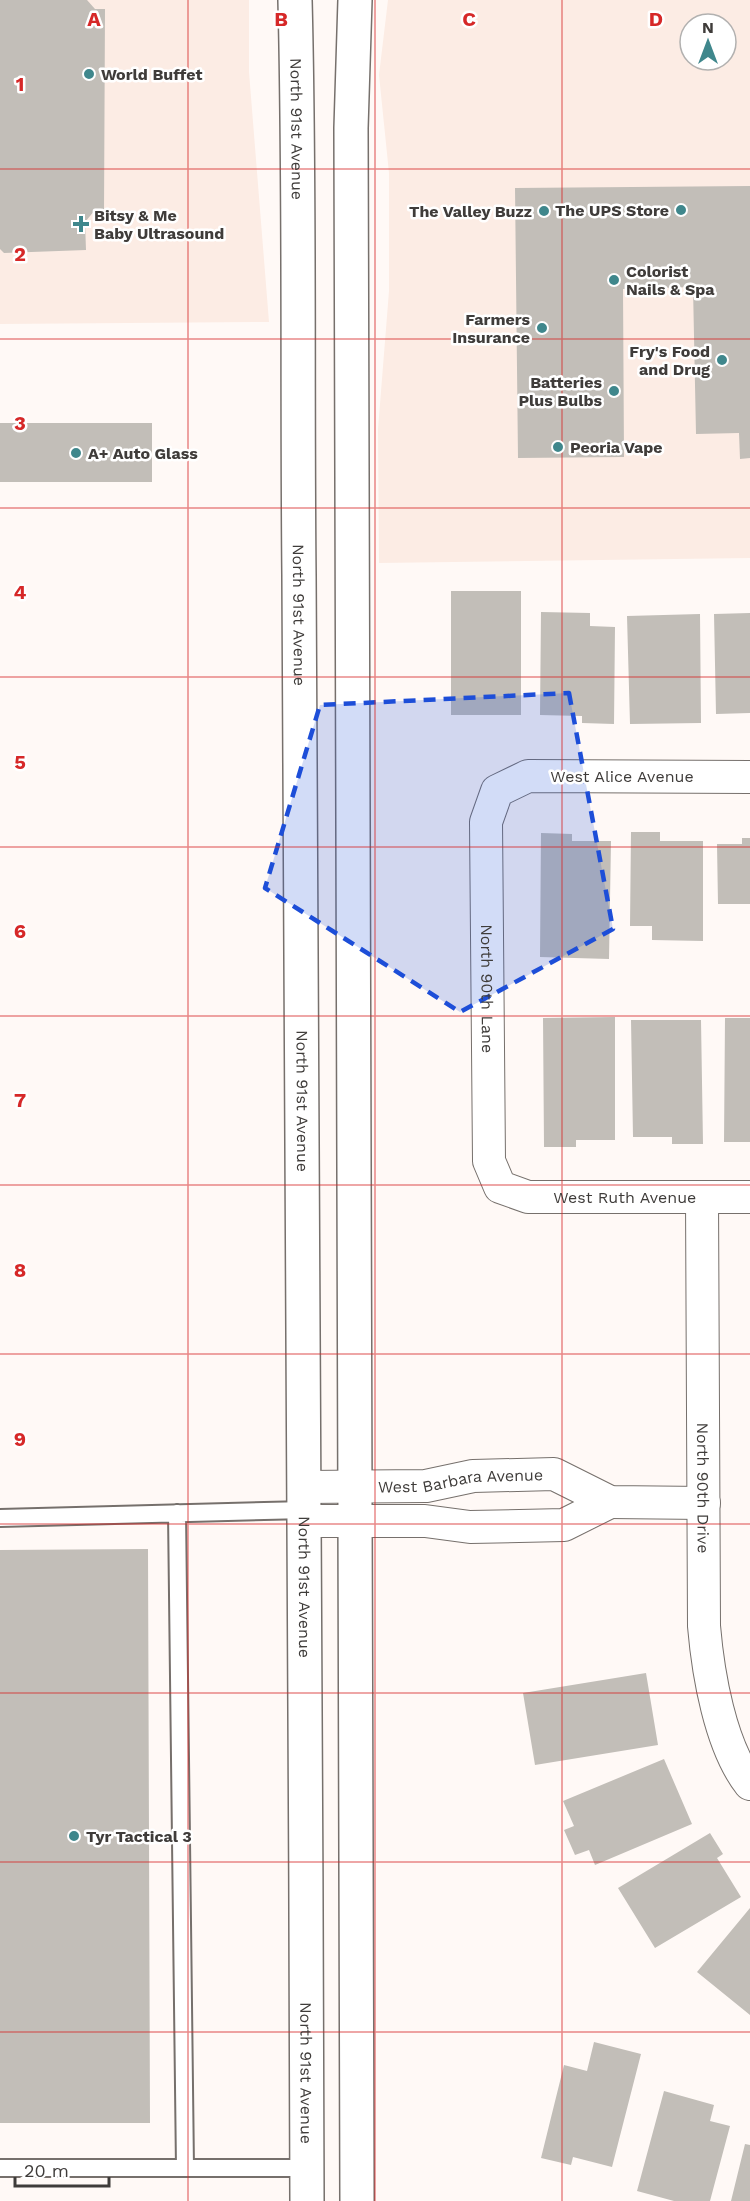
<svg xmlns="http://www.w3.org/2000/svg" width="750" height="2201" viewBox="0 0 750 2201" font-family="'Work Sans',sans-serif">
  <rect width="100%" height="100%" fill="#fff9f6"/>
  <path fill="#fcece4" fill-rule="evenodd" d="M0 0H249V72L269 322 0 324Z
    M388 0H750V558L379 563 378 429 389 291V173L379 75ZM690 24H726V60H690Z"/>
  <path fill="#c2beb8" d="M0 0H87L95 9H105L104 213 95 210 85 222 86 250 4 253 0 249Z
    M750 186V458L740 459 739 433 696 434 693 287 623 289 624 457 518 458 515 188Z
    M0 423H152V482H0Z
    M451 591H521V715H451Z
    M541 612 590 613V626L615 627 614 724 582 723V716L540 715Z
    M750 613V713L716 714 714 614Z
    M700 614 701 723 630 724 627 616Z
    M631 832H660V841H703V941L652 940V926H630Z
    M541 833 572 834V841H611L609 959 540 957Z
    M742 838H750V904H718L717 844H742Z
    M615 1017V1140H576V1147H544L543 1018Z
    M725 1018H750V1142H724Z
    M631 1020H701L703 1144H672V1137H633Z
    M148 1549 150 2123H0V1550Z
    M646 1673 658 1745 535 1765 523 1693Z
    M664 1759 692 1824 595 1865 589 1850 575 1855 564 1830 574 1826 563 1801Z
    M710 1833 723 1854 717 1858 741 1897 655 1948 618 1888Z
    M750 1908V2015L697 1972Z
    M594 2042 641 2054 612 2167 573 2157 571 2165 541 2158 564 2065 587 2071Z
    M664 2091 714 2105 710 2121 730 2126 710 2201H674L637 2191Z
    M745 2144 750 2145V2201H731Z"/>
  <g fill="none" stroke-linecap="round" stroke-linejoin="round">
    <defs>
      <path id="service" d="M177 1513 185 2168
        M0 1518 306 1510
        M0 2168H307"/>
      <g id="minor">
        <path id="s1" d="M750 777 528 776 497 791 486 822 489 1161 500 1187 528 1197H750"/>
        <path id="s2" d="M702 1197 704 1626C708 1673 720 1746 750 1784"/>
        <path id="s3" d="M305 1487 426 1486 473 1476 554 1474 610 1502 704 1503"/>
        <path d="M306 1521H425L470 1527 564 1525 610 1502"/>
      </g>
      <g id="secondary">
        <path id="s4" d="M295 0C300 192 297 383 299 575 304 1117 305 1659 307 2201"/>
        <path d="M355 0 351 128 357 2201"/>
      </g>
    </defs>
    <use href="#service" stroke="#76706c" stroke-width="20"/>
    <use href="#minor" stroke="#76706c" stroke-width="34"/>
    <use href="#secondary" stroke="#76706c" stroke-width="36"/>
    <use href="#service" stroke="#fff" stroke-width="16"/>
    <use href="#minor" stroke="#fff" stroke-width="32"/>
    <use href="#secondary" stroke="#fff" stroke-width="33"/>
  </g>
  <path fill="#1d4ed8" fill-opacity="0.2" stroke="#1d4ed8" stroke-width="4.5" stroke-dasharray="12 8" stroke-linejoin="round" d="M569 693 613 929 460 1012 265 888 320 705Z"/>
  <path fill="none" stroke="#d62828" stroke-width="1.5" stroke-opacity="0.55" d="M188 0V2201M375 0V2201M562 0V2201M0 169H750M0 339H750M0 508H750M0 677H750M0 847H750M0 1016H750M0 1185H750M0 1354H750M0 1524H750M0 1693H750M0 1862H750M0 2032H750"/>
  <g fill="#3f878c" stroke="#fff" stroke-width="2">
    <circle cx="89" cy="74" r="6"/>
    <circle cx="681" cy="210" r="6"/>
    <circle cx="544" cy="211" r="6"/>
    <path d="M78 215h6v6h6v6h-6v6h-6v-6h-6v-6h6z"/>
    <circle cx="614" cy="280" r="6"/>
    <circle cx="542" cy="328" r="6"/>
    <circle cx="722" cy="360" r="6"/>
    <circle cx="614" cy="391" r="6"/>
    <circle cx="558" cy="447" r="6"/>
    <circle cx="76" cy="453" r="6"/>
    <circle cx="74" cy="1836" r="6"/>
  </g>
  <g text-anchor="middle" stroke-width="5" stroke-linejoin="round" paint-order="stroke">
    <g font-size="16" font-weight="bold" fill="#3f3c3a" stroke="#fff" text-anchor="start">
      <text x="101" y="80">World Buffet</text>
      <text x="669" y="216" text-anchor="end">The UPS Store</text>
      <text x="532" y="217" text-anchor="end">The Valley Buzz</text>
      <text x="94" y="221">Bitsy &amp; Me<tspan x="94" dy="18">Baby Ultrasound</tspan></text>
      <text x="626" y="277">Colorist<tspan x="626" dy="18">Nails &amp; Spa</tspan></text>
      <text x="530" y="325" text-anchor="end">Farmers<tspan x="530" dy="18">Insurance</tspan></text>
      <text x="710" y="357" text-anchor="end">Fry's Food<tspan x="710" dy="18">and Drug</tspan></text>
      <text x="602" y="388" text-anchor="end">Batteries<tspan x="602" dy="18">Plus Bulbs</tspan></text>
      <text x="570" y="453">Peoria Vape</text>
      <text x="88" y="459">A+ Auto Glass</text>
      <text x="86" y="1842">Tyr Tactical 3</text>
    </g>
    <g font-size="16" fill="#3f3c3a" stroke="#fff">
      <text dy="6" stroke="none"><textPath href="#s4" startOffset="129">North 91st Avenue</textPath></text>
      <text dy="6" stroke="none"><textPath href="#s4" startOffset="615">North 91st Avenue</textPath></text>
      <text x="622" y="782">West Alice Avenue</text>
      <text dy="6" stroke="none"><textPath href="#s1" startOffset="456">North 90th Lane</textPath></text>
      <text dy="6" stroke="none"><textPath href="#s4" startOffset="1101">North 91st Avenue</textPath></text>
      <text dy="6" stroke="none"><textPath href="#s1" startOffset="783">West Ruth Avenue</textPath></text>
      <text dy="6" stroke="none"><textPath href="#s3" startOffset="156">West Barbara Avenue</textPath></text>
      <text dy="6" stroke="none"><textPath href="#s2" startOffset="291">North 90th Drive</textPath></text>
      <text dy="6" stroke="none"><textPath href="#s4" startOffset="1587">North 91st Avenue</textPath></text>
      <text dy="6" stroke="none"><textPath href="#s4" startOffset="2073">North 91st Avenue</textPath></text>
    </g>
  </g>
  <g font-size="20" text-anchor="middle" font-weight="bold" fill="#d62828" stroke="#fff" stroke-width="5" stroke-linejoin="round" paint-order="stroke">
    <text x="94" y="26">A</text>
    <text x="281" y="26">B</text>
    <text x="469" y="26">C</text>
    <text x="656" y="26">D</text>
    <text x="20" y="91">1</text>
    <text x="20" y="261">2</text>
    <text x="20" y="430">3</text>
    <text x="20" y="599">4</text>
    <text x="20" y="769">5</text>
    <text x="20" y="938">6</text>
    <text x="20" y="1107">7</text>
    <text x="20" y="1277">8</text>
    <text x="20" y="1446">9</text>
  </g>
  <g transform="translate(708 42)"><circle r="28" fill="#ffffff" stroke="#b2b1b0" stroke-width="1.5"/>
  <path d="M0-4.5L10 22L0 15L-10 22Z" fill="#3f878c"/>
  <text y="-9" font-size="16" font-weight="bold" text-anchor="middle" fill="#3f3c3a">N</text>
  </g>
  <path d="M15 2177v9h94v-9" fill="none" stroke="#3f3c3a" stroke-width="3"/>
  <text x="24" y="2177" font-size="18" fill="#3f3c3a" stroke="#ffffff" stroke-width="4.5" paint-order="stroke">20 m</text>
</svg>
